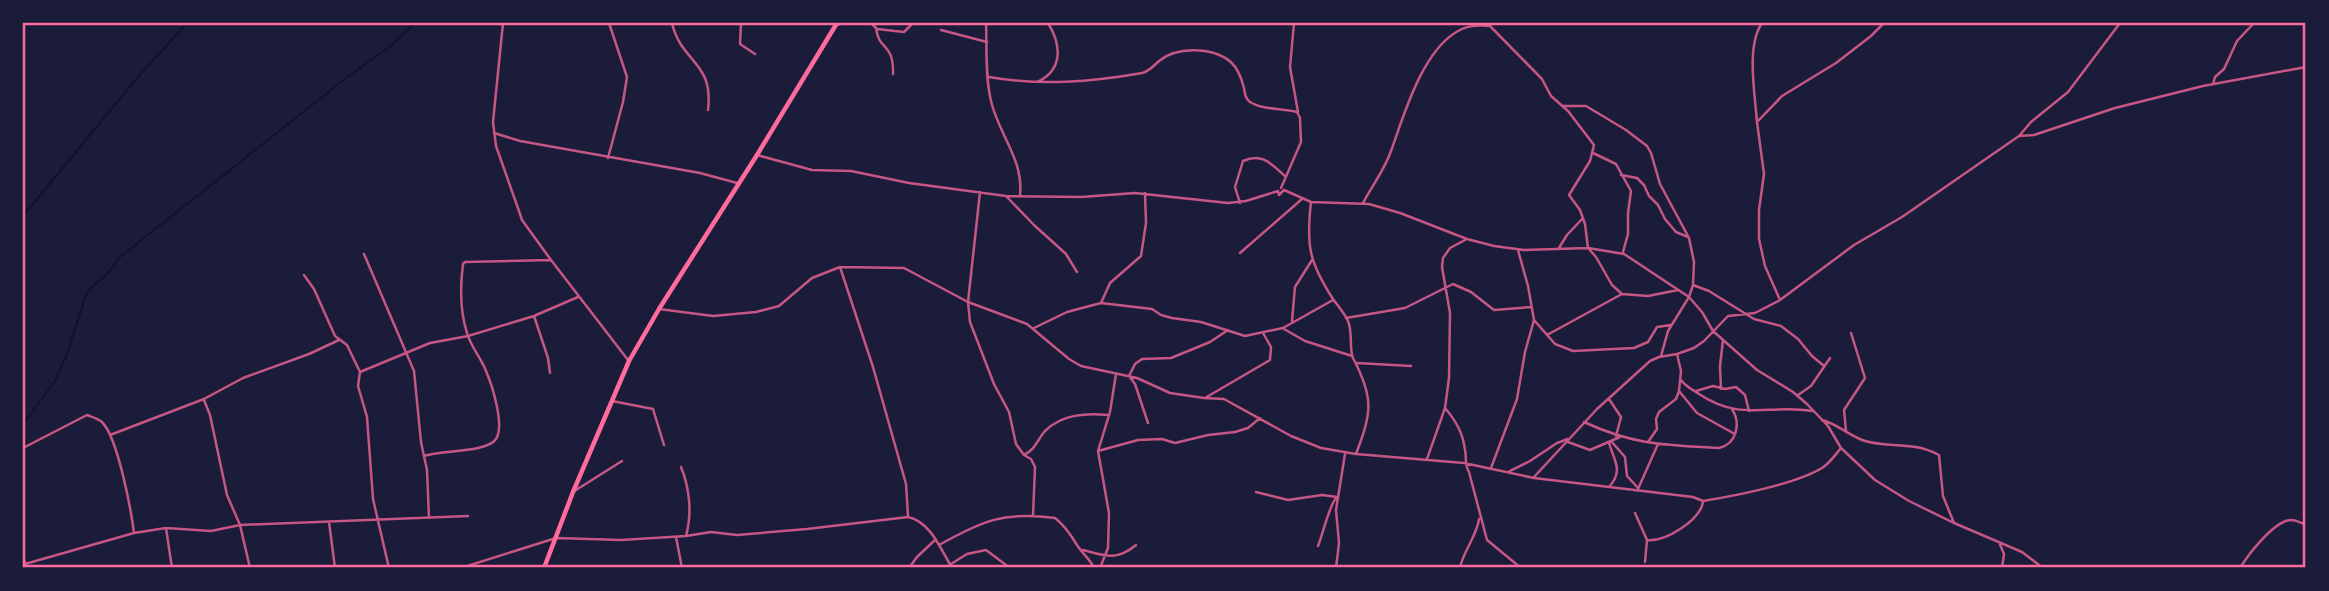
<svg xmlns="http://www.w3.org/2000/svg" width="2329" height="591" viewBox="0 0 2329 591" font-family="Mulish,sans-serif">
  <rect width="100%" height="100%" fill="#1b1b3a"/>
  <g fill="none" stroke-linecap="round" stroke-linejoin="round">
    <path stroke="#12122b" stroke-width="2" d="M23 216 137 78 187 23
      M23 424 55 381 67 354 87 292 108 273 120 257 350 75 392 45 415 23"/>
    <path stroke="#c65784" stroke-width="2.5" d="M503 23 493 122 496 146 519 211 522 220 551 260 628 360
      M672 23C681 63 714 61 708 110
      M741 23 740 44 755 54
      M831 23 836 25 844 23
      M871 23 877 29 904 32 913 23
      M986 23C987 48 985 76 991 101 998 133 1024 160 1020 195
      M1294 23 1290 67 1298 112
      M876 28C879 52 894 42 893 74
      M941 30 987 42
      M989 77C1041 86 1091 82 1142 73 1150 71 1153 66 1159 61 1172 50 1189 49 1205 51 1228 55 1238 64 1244 88 1245 94 1245 98 1250 102 1262 110 1283 108 1297 112L1300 118
      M1037 82C1064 70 1061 44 1048 23
      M2213 84 2215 77 2224 69 2237 41 2254 23
      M1563 106H1586L1626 130 1647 146 1651 153 1660 184 1689 238 1694 262 1693 285 1689 297 1668 331 1661 356
      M1757 122C1755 94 1746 46 1762 23
      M494 133 520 141 700 173 737 183
      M2019 136 2031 122 2068 92 2120 23
      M1593 153 1616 164 1631 191 1628 213V234L1623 252
      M757 155 812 170 851 171 909 183 1006 196 1081 197 1135 193 1228 203 1246 201 1278 191 1279 195 1284 190 1311 202 1369 204 1400 213 1467 239 1494 246 1524 250 1588 248 1624 254 1689 297 1702 312 1713 331 1757 370 1793 392 1807 404 1828 426 1841 448 1875 480 1909 501 1954 523 2022 552 2043 568
      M608 158 623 102 627 77 609 23
      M1621 175 1637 178 1644 185 1649 196 1658 205 1665 219 1676 232 1688 237
      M1281 188 1301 142 1300 119
      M980 192 968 302 970 322 994 384 1009 412 1016 444 1024 455 1031 459 1035 467 1033 516
      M1006 196 1034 225 1066 254 1077 272
      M1311 202C1306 245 1309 262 1333 299 1338 306 1344 313 1348 321 1353 333 1349 349 1353 358 1374 398 1372 412 1356 454
      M1240 203 1235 187 1243 161C1263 152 1272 165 1286 177
      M1363 203C1372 186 1385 169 1391 151 1404 115 1422 51 1458 31 1468 25 1479 25 1490 26L1542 79 1551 96 1568 111 1594 145 1590 161 1569 195 1580 210 1585 224 1588 248 1596 257 1612 285 1622 294
      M1559 248 1567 235 1583 218
      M1240 253 1302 199
      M364 254 414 371 421 442 427 470 429 518
      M840 267 873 367 906 484 908 516
      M304 275 314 289 335 336 347 345 360 372
      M1693 285 1709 291 1754 319 1781 326 1798 339 1812 356 1824 366
      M1780 300 1765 266 1759 239V210L1764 174 1757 122 1782 96 1836 63 1871 36 1884 23
      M1101 303 1152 309 1161 315 1172 318 1201 322 1245 336 1283 328 1333 300
      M659 309 713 316 756 312 779 306 812 278 840 267 904 268 968 302 1027 324 1069 359 1081 366 1137 378 1170 393 1204 398 1224 399 1291 436 1321 448 1356 454 1464 463 1534 478 1693 497 1703 501C1734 496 1796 484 1822 468 1830 463 1835 455 1841 448
      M534 316 548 358 550 373
      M1346 318 1405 308 1453 284 1471 292 1494 310 1531 307
      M1534 320 1555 344 1573 351 1634 348 1648 342 1657 327 1671 325
      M1292 321 1295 287 1312 260
      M1034 328 1067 312 1101 303 1110 283 1141 256 1146 223 1145 193
      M1284 329 1305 341 1352 356
      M1547 335 1622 294 1648 296 1678 290
      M1357 363 1411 366
      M1681 380C1686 387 1692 389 1699 394 1741 422 1768 404 1812 411
      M1721 389 1720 366 1723 340
      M1679 391 1697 413 1733 433
      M1696 391 1713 386 1725 389 1736 387 1745 395 1749 411
      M1798 395 1811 386 1830 358
      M1205 398 1270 360 1271 347 1263 333
      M1609 399 1621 417 1616 436
      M204 400 210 415 227 495 240 525 250 568
      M612 401 653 409 664 445
      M1445 408C1456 421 1463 433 1465 450 1467 459 1464 463 1469 472L1487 540 1521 568
      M1822 420C1837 424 1847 434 1862 440 1886 449 1911 440 1939 455L1943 496 1954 523
      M1584 422C1633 445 1666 445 1719 448 1737 444 1741 423 1732 409
      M1148 423 1135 384 1129 376 1135 364 1142 359 1171 358 1210 342 1228 330
      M1846 431 1844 410 1865 378 1851 333
      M110 435 204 399 243 378 309 354 339 340
      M1611 441 1625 457 1627 476 1638 488
      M1568 442 1590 450 1620 437
      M1648 442 1657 429 1656 419 1659 412 1676 399 1679 391 1681 371 1677 354
      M23 448 87 415C92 417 97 418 102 422 118 438 131 510 134 533
      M1098 451 1138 440 1162 439 1175 443 1208 435 1235 432 1248 428 1260 418
      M1024 455C1036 449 1037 440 1045 431 1062 414 1086 413 1108 415
      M424 456C439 450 487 453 496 439 505 425 492 385 486 371 481 358 471 347 467 333 460 311 460 287 463 264L465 262 551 260
      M1427 459 1445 408 1449 378 1450 313 1442 267 1443 258 1450 248 1465 240
      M681 467C690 489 692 514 686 536
      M1491 468 1517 399 1525 352 1534 320 1528 286 1518 250
      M1508 472 1530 461 1557 443 1568 439
      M1534 477 1597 409 1650 361 1659 357 1677 354 1694 348 1704 341 1728 316 1755 313 1780 300 1854 245 1902 217 2019 136 2034 135 2115 108 2203 86 2306 67
      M1609 487C1624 471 1614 460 1609 443
      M1638 489 1658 444
      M576 490 622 461
      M1256 492 1288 500 1322 495 1337 497
      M1635 513 1647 540 1645 562
      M329 522 335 568
      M166 528 172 568
      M676 537 682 568
      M1647 540C1666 542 1700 520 1703 502
      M1999 542 2004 554 2002 568
      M939 545C982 521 1004 511 1055 518 1064 525 1071 535 1077 545 1082 553 1090 559 1094 568
      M1318 546C1323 534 1329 506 1336 498
      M1083 550C1105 556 1117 561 1136 545
      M25 564 134 533 166 528 211 531 240 525 468 516
      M951 564 967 554 986 550 1010 568
      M389 568 373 499 367 417 358 386 360 372 430 343 468 336 534 316 578 297
      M461 568 556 538 621 540 686 536 711 532 737 535 807 529 908 517C931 522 941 550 952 568
      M909 568 917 557 935 540
      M1100 568 1108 548 1109 513 1098 451 1110 412 1116 374
      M1336 568 1339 543 1336 510 1345 454
      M1460 568C1463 551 1477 536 1479 519
      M2240 568C2248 555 2273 522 2290 520 2295 519 2301 523 2306 525"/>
    <path stroke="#c65784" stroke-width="3.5" d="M23 560 28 568"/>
    <path stroke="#ff6b9d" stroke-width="4.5" d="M544 568 573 492 629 361 659 309 757 155 837 23"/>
  </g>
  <rect width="2329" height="591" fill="none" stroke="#1b1b3a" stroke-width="49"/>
  <rect x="24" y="24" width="2280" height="542" fill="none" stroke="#ff6b9d" stroke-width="2.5"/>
</svg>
